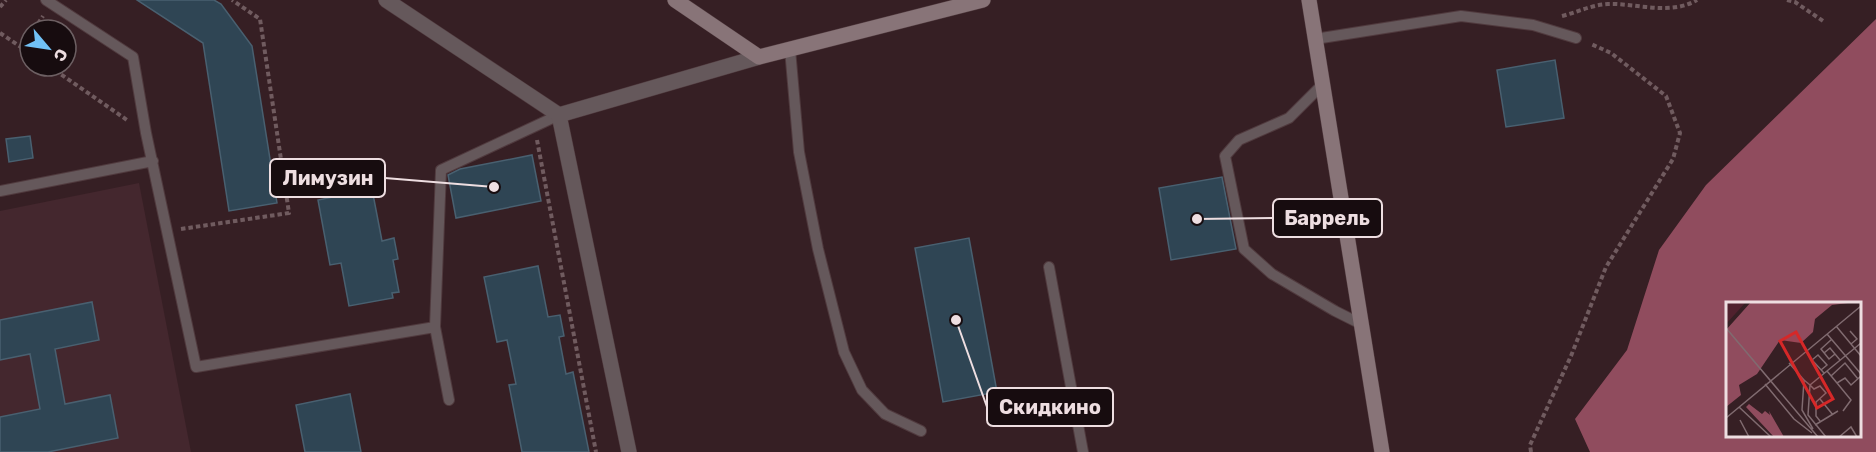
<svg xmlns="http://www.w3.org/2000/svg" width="1876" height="452" viewBox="0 0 1876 452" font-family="Rubik,sans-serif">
  <rect width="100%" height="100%" fill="#361f24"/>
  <path fill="#44272e" d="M139 183 191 452H0V211Z"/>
  <path fill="#904c5e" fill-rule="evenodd" d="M1876 19V452H1590L1575 419 1627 350 1659 250 1706 185ZM1728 304H1860V436H1728Z"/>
  <path fill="#2f4554" stroke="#496070" stroke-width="1.5" d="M137 0H214L221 4 252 46 277 203 229 211 203 43Z
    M1555 60 1564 118 1506 127 1497 70Z
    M30 136 33 158 9 162 6 139Z
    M532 155 541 201 456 218 448 175 460 169Z
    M1222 177 1236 249 1171 260 1159 188Z
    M372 189 382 241 394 238 398 259 393 260 399 292 392 293 393 298 349 306 341 263 330 265 318 200Z
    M969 238 997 392 943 402 915 248Z
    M538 266 548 317 560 315 564 336 559 337 566 374 573 372 589 452H522L509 385 516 384 507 340 497 342 484 277Z
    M92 302 99 340 55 349 65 404 110 395 118 438 48 452H0V417L40 409 30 354 0 360V320Z
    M350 394 361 452H305L296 405Z"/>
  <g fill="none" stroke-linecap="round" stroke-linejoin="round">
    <defs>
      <path id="service" d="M46 0 133 57 146 133 196 367 435 327 441 170 559 115
        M1315 39 1461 16 1533 25 1576 38
        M790 49 799 152 818 249 844 352 862 390 885 414 921 431
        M1323 84 1289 118 1239 140 1225 156 1244 249 1272 274 1335 311 1361 324
        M0 191 153 161
        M1049 267 1083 452
        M435 327 449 400"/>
      <path id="minor" d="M386 0 559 115 759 57
        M559 115 629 452"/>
      <path id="secondary" d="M675 0 759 57 983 0
        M1309 0 1382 452"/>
    </defs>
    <use href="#service" stroke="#503a3e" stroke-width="12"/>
    <use href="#minor" stroke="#503a3e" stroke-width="16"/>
    <use href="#secondary" stroke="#503a3e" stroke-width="16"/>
    <path stroke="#705b5f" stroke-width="4" stroke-dasharray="4.5 3" stroke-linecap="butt" d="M1787 0 1795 2 1823 21
      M0 7 6 0
      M1562 16C1578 12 1591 5 1608 4 1636 3 1670 16 1697 0
      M34 30 43 16
      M0 33 30 53
      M21 47 30 35
      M49 66 127 120
      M537 140 596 452
      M181 229 289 213 260 19 232 0
      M1531 452 1530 445 1571 356 1606 267 1673 159 1680 133 1666 96 1611 53 1591 44"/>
    <use href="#service" stroke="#65585b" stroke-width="10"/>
    <use href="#minor" stroke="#65585b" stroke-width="15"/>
    <use href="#secondary" stroke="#887478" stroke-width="15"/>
  </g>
  <g transform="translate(1726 302)">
    <rect width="135" height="135" fill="#361f24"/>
    <path d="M0 0H20L0 22Z" fill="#50212e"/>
    <path d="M25 0H130L106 3 89 17 87 30 75 41 54 38 31 72 13 83 15 93 0 105V28ZM23 102 36 112 39 109 44 113 43 109 58 135H48L20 105Z" fill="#904c5e"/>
    <path fill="none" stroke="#806b70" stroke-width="1.5" d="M110 24 135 54M0 26 92 135M124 29 131 37 125 42M101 32 135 72M106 37 95 47 103 57 109 52M98 51 104 46 114 58M63 61 78 78 76 108 87 127M95 68 101 63 92 53 86 58 98 71M101 69 111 81 119 76 125 83 135 74M105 74 119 61 132 77M78 78 84 83 82 113 100 135M111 81 125 98 117 109M39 82 68 117 86 131M84 83 135 41M84 83 88 87 94 84 100 91 90 100V114L94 119M94 97 107 113M13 105 45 135M0 116 135 4M14 118 23 135M89 123 112 109M113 135 125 125 131 135"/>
    <path fill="#d62828" fill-opacity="0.15" stroke="#d62828" stroke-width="3" d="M70 30 107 97 91 106 54 39Z"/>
    <rect width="135" height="135" fill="none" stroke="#eedee1" stroke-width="3"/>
  </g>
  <path fill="none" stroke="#eedee1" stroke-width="2" d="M494 187L385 178M1197 219L1273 218M956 320L987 407"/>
  <g fill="#eedee1" stroke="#170c0f" stroke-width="2">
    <circle cx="494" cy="187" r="6"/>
    <circle cx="1197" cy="219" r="6"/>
    <circle cx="956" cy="320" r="6"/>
  </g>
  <g fill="#170c0f" stroke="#eedee1" stroke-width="2">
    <rect x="270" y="159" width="115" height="38" rx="6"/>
    <rect x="1273" y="199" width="109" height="38" rx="6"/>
    <rect x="987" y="388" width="126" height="38" rx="6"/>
  </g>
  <g font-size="20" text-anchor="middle" font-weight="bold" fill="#eedee1">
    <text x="328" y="185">Лимузин</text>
    <text x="1327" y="225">Баррель</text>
    <text x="1050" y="414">Скидкино</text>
  </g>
  <g transform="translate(48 48) rotate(119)"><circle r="28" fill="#170c0f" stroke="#6d6063" stroke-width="1.5"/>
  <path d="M0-4.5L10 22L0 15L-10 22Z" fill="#71c1f5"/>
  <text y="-9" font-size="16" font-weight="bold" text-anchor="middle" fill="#eedee1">С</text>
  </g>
</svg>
